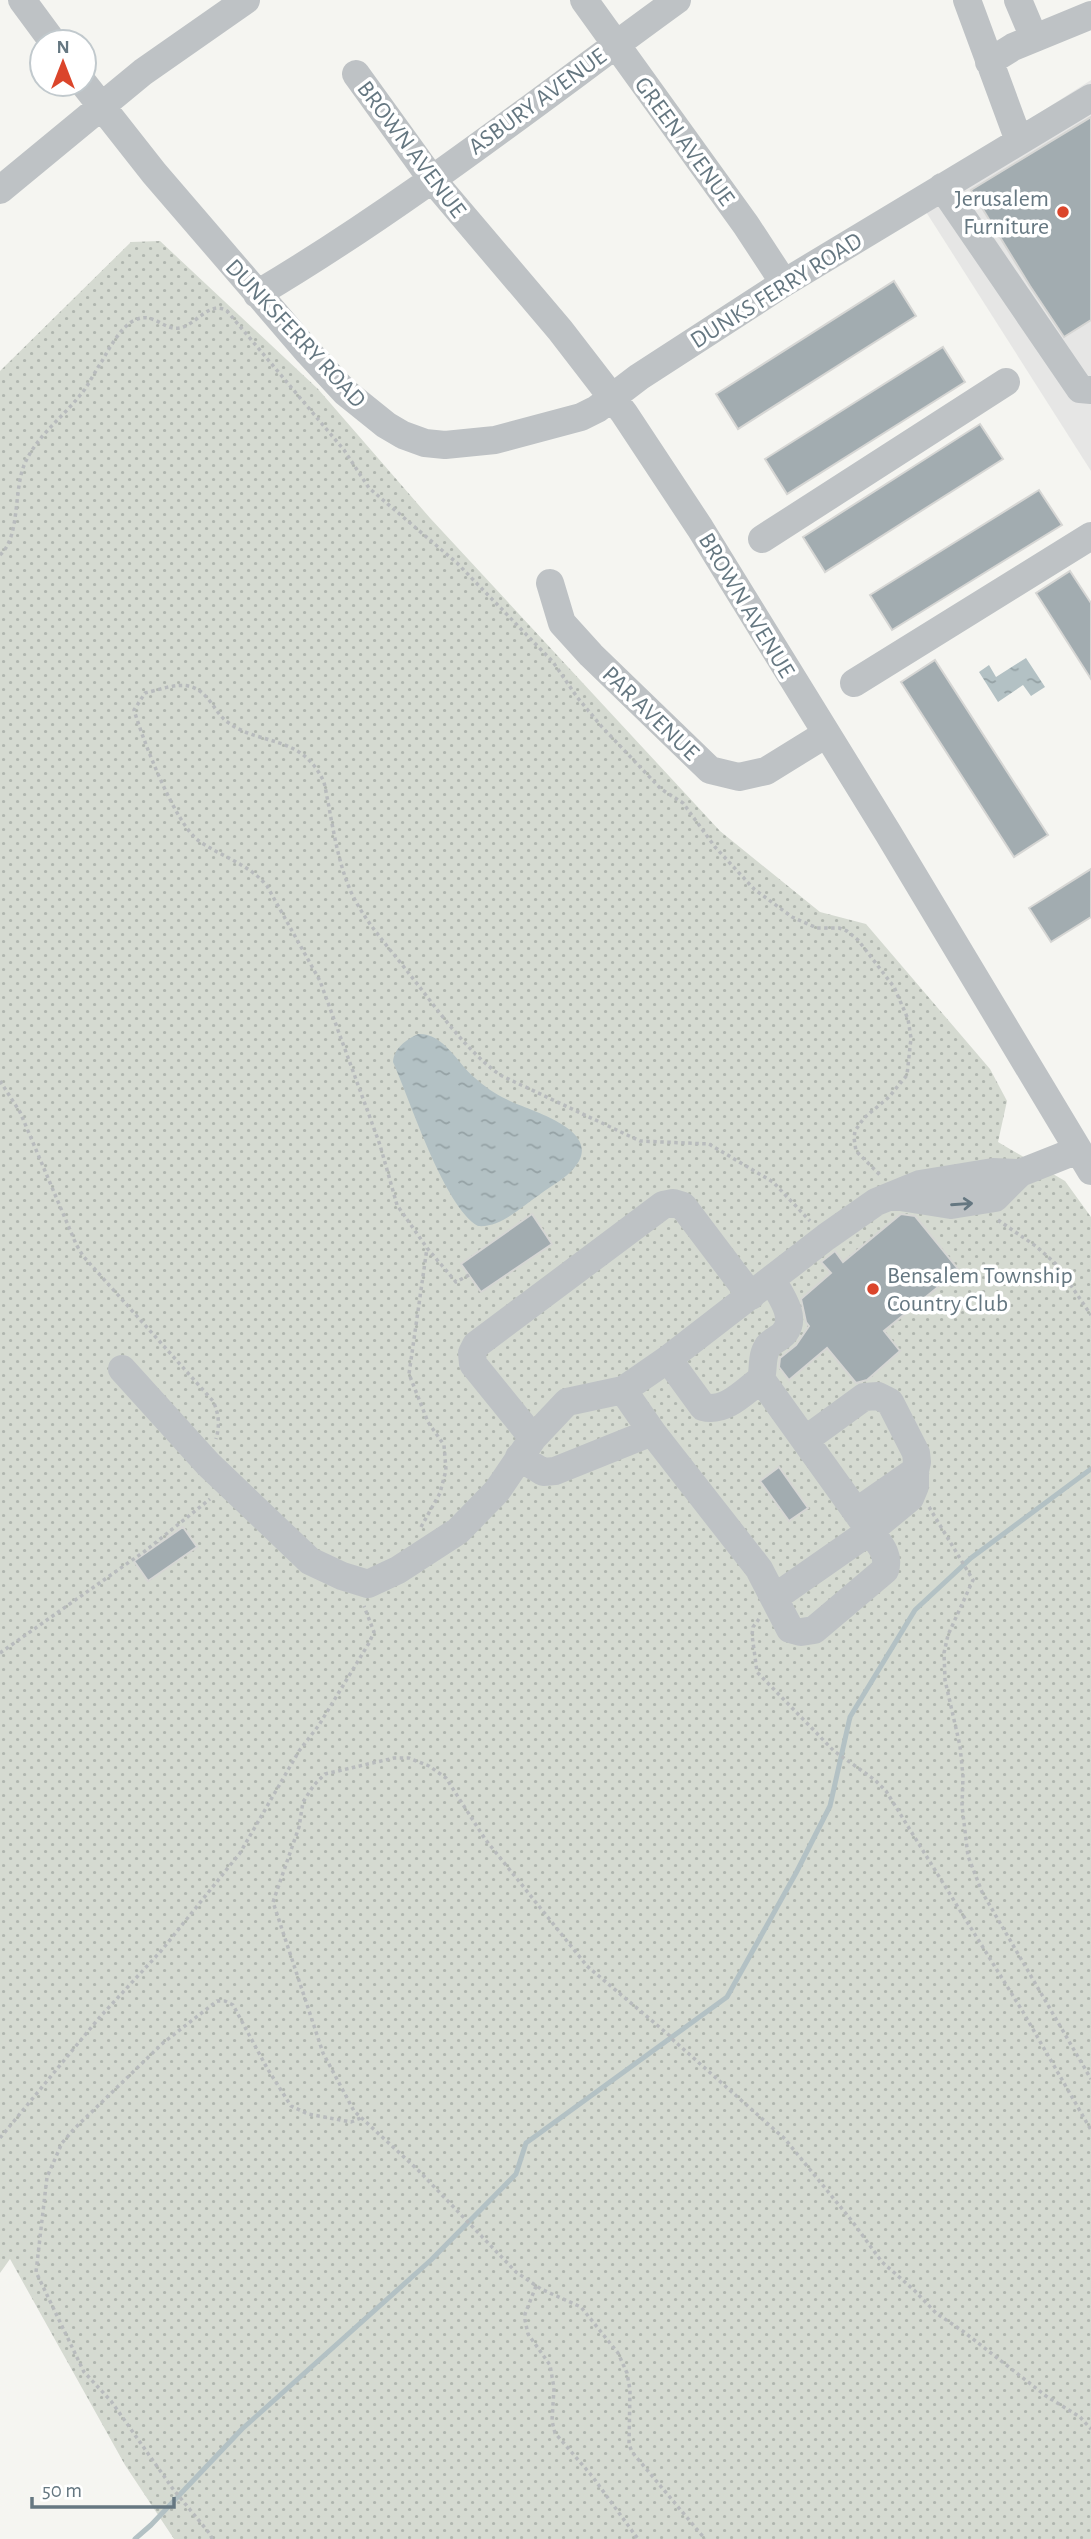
<svg xmlns="http://www.w3.org/2000/svg" width="1091" height="2539" viewBox="0 0 1091 2539" font-family="'Alegreya Sans',sans-serif">
  <defs>
    <pattern id="grass-dots" width="8" height="8" patternUnits="userSpaceOnUse" patternTransform="scale(1.75)"><rect width="8" height="8" fill="#d5dad1"/><path d="M2 2h.1M6 6h.1" fill="none" stroke="#b0b6af" stroke-width="1.8" stroke-linecap="round"/></pattern>
    <pattern id="water-ripples" width="26" height="14" patternUnits="userSpaceOnUse" patternTransform="scale(1.75)"><rect width="26" height="14" fill="#b3c1c4"/><path d="M2 4q2-2 4 0t4 0M15 11q2-2 4 0t4 0" fill="none" stroke="#95a2a5"/></pattern>
  </defs>
  <rect width="100%" height="100%" fill="#f5f5f1"/>
  <path fill="#e6e6e5" d="M1091 80V471L914 193Z"/>
  <path fill="url(#grass-dots)" d="M160 241 318 389 430 518 720 831 820 912 866 924 990 1069 1007 1101 998 1142 1065 1181 1091 1217V2539H174L125 2465 10 2259 0 2273V371L131 242Z"/>
  <path fill="url(#water-ripples)" d="M1026 658 1045 687 1031 696 1023 685 998 702 979 672 989 665 996 677Z
    M418 1034C444 1033 457 1063 475 1078 484 1086 495 1094 506 1099 526 1110 597 1127 579 1161 571 1176 552 1185 539 1195 521 1207 501 1228 478 1226 444 1207 410 1100 393 1062 394 1048 406 1040 418 1034Z"/>
  <g fill="none" stroke-linecap="round" stroke-linejoin="round">
    <path stroke="#b3c1c4" stroke-width="5" d="M135 2539 151 2525 242 2429 431 2260 516 2174 526 2143 727 1997 796 1873 830 1806 850 1717 915 1610 971 1558 1091 1469"/>
  </g>
  <path fill="#a2acb0" stroke="#d6d6d4" stroke-width="2" d="M1091 117V320L1064 337 1030 286 971 190Z
    M894 281 916 316 738 429 716 394Z
    M943 347 965 382 787 494 765 459Z
    M980 424 1003 459 825 572 803 537Z
    M1039 490 1062 525 892 630 870 595Z
    M1070 571 1091 603V679L1036 593Z
    M935 660 1048 835 1014 857 901 682Z
    M1091 869V917L1051 942 1029 908Z
    M532 1214 552 1244 481 1292 461 1264Z
    M901 1214 915 1216 959 1270 884 1331 900 1351 867 1380 856 1383 827 1348 789 1380 779 1367 780 1358 796 1345 809 1326 806 1322 801 1299 831 1273 821 1262 835 1251 843 1262Z
    M779 1467 808 1508 789 1521 760 1481Z
    M183 1527 197 1547 148 1581 134 1561Z"/>
  <g fill="none" stroke-linecap="round" stroke-linejoin="round">
    <path stroke="#b8bbbd" stroke-width="3.5" stroke-dasharray="3.5 3.5" stroke-linecap="butt" d="M0 555C21 536 13 489 25 463 38 434 66 415 85 389 91 380 96 370 102 361 109 349 121 326 135 320 154 311 163 331 180 328 196 325 209 300 227 311L344 450 369 488 457 563 553 662 577 697 602 727 661 789 683 803 715 847 754 889 792 917 817 928H839L847 931 858 940 894 987 908 1019 911 1038 907 1075 889 1097 864 1118 855 1131 854 1138 856 1151 881 1176
      M0 1081 20 1112 76 1244 83 1256 213 1401C219 1414 220 1425 216 1439
      M998 1220 1037 1247 1057 1265 1091 1315
      M469 1275 456 1282 427 1248 397 1205 380 1145 320 981 267 886C249 864 222 857 199 841 175 824 143 740 134 710L145 693C159 690 178 682 192 687 209 693 214 711 226 721 260 747 301 733 324 782 332 819 336 858 351 892 365 922 387 945 407 971 436 1007 463 1048 500 1075L640 1141 709 1144 773 1182 810 1221
      M929 1507 973 1580 948 1635 944 1653 945 1680 960 1746 963 1776 962 1806 968 1856 982 1892 1091 2079
      M421 1527 440 1493 446 1470 444 1445 428 1422 409 1374 427 1248
      M759 1619 753 1627 752 1635 757 1672 834 1751 875 1780 886 1791 1023 2012 1091 2130
      M0 1653 145 1551 210 1499
      M670 2036 587 1966 485 1839 446 1778 429 1766 409 1758H394L325 1774 314 1785 303 1802 299 1827 273 1902 323 2053 354 2111 418 2170 516 2272 541 2289 581 2307 618 2353 627 2373 630 2390 629 2444 632 2452 705 2539
      M672 2039 785 2139 852 2221 882 2262 914 2290 936 2313 964 2332 1046 2396 1080 2417 1091 2429
      M0 2138 99 2018 161 1951 240 1853 299 1751 319 1725 369 1643 374 1632 364 1606
      M536 2286 525 2314V2320L528 2334 550 2365 554 2388 552 2421 555 2433 592 2476 638 2539
      M212 2539 210 2534 173 2489 111 2401 84 2372 36 2272 47 2177 62 2143 74 2129 163 2043 217 2001H225L233 2005 267 2068 291 2106 308 2114 351 2122 361 2118"/>
    <path stroke="#bec2c5" stroke-width="28" d="M22 0 53 42
      M584 0 746 225 784 283
      M967 0 1019 141
      M1018 0 1034 38
      M989 62 1013 47 1091 15
      M356 74 431 178 560 330 624 413 700 528 888 833 1091 1171
      M84 84 154 173 308 352 345 392 386 425 403 435 425 443 445 445 495 440 581 417 597 409 639 377 784 283 1091 98
      M942 187 1080 389 1091 390
      M0 190 143 72 246 0
      M257 294C404 207 539 100 677 0
      M762 539 1006 382
      M550 583 562 623 591 655 710 770 739 777 766 771 826 734
      M854 683 1091 536
      M894 1196 951 1205 995 1198 1020 1173 1078 1150
      M668 1359 703 1407C725 1413 744 1392 761 1379 764 1368 761 1356 768 1346 773 1340 781 1338 785 1332 797 1316 780 1295 772 1280
      M122 1369 208 1464 310 1561 342 1576 368 1584 398 1570 458 1531 497 1491 533 1438 567 1402 623 1390 668 1359 826 1237 876 1202 920 1184 993 1172 1020 1173
      M623 1390 652 1432 759 1569 790 1629 801 1632 814 1630 885 1570C890 1554 879 1544 870 1531L761 1379
      M533 1438 473 1364 472 1353 476 1345 663 1205 673 1203 683 1206 751 1296
      M805 1440 864 1397 878 1396 890 1402 916 1453 917 1462 915 1471 856 1512
      M519 1457 543 1472 555 1471 652 1432
      M774 1598 870 1531 910 1498 915 1486V1471"/>
  </g>
  <defs><path id="oneway-shaft" d="M-6 0H5M1.5-3L5.5 0L1.5 3" fill="none" stroke-width="1.6" stroke-linecap="round" stroke-linejoin="round" transform="scale(1.75)"/></defs>
  <use stroke="#657781" href="#oneway-shaft" transform="translate(962 1204) rotate(-4)"/>
  <g fill="#db452b" stroke="#fff" stroke-width="2.5">
    <circle cx="1063" cy="212" r="7"/>
    <circle cx="873" cy="1289" r="7"/>
  </g>
  <g text-anchor="middle" stroke-width="7" stroke-linejoin="round" paint-order="stroke">
    <g font-size="24" fill="#657781" stroke="#fff">
      <text transform="translate(537 101) rotate(-36)" y="8">ASBURY AVENUE</text>
      <text transform="translate(685 141) rotate(54)" y="8">GREEN AVENUE</text>
      <text transform="translate(412 149) rotate(53)" y="8">BROWN AVENUE</text>
      <text transform="translate(776 290) rotate(-32)" y="8">DUNKS FERRY ROAD</text>
      <text transform="translate(296 333) rotate(47)" y="8">DUNKSFERRY ROAD</text>
      <text transform="translate(747 605) rotate(59)" y="8">BROWN AVENUE</text>
      <text transform="translate(651 713) rotate(44)" y="8">PAR AVENUE</text>
    </g>
    <g font-size="24" fill="#657781" stroke="#fff" text-anchor="end">
      <text x="1049" y="206">Jerusalem<tspan x="1049" dy="28">Furniture</tspan></text>
      <text x="887" y="1283" text-anchor="start">Bensalem Township<tspan x="887" dy="28">Country Club</tspan></text>
    </g>
  </g>
  <g transform="translate(63 63)"><circle r="33" fill="#ffffff" stroke="#c1c9cd" stroke-width="2"/>
  <path d="M0-5L12 26L0 18L-12 26Z" fill="#db452b"/>
  <text y="-10" font-size="19" font-weight="bold" text-anchor="middle" fill="#657781">N</text>
  </g>
  <path d="M32 2497v10h142v-10" fill="none" stroke="#657781" stroke-width="3.5"/>
  <text x="42" y="2497" font-size="21" fill="#657781" stroke="#ffffff" stroke-width="5" paint-order="stroke">50 m</text>
</svg>
